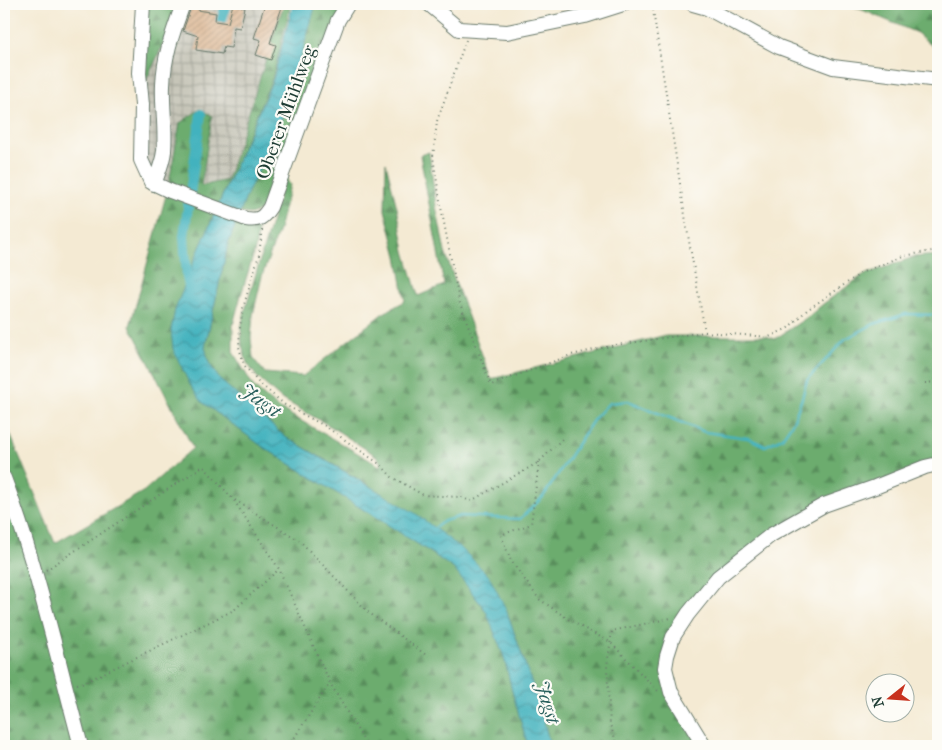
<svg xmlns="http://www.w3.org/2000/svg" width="942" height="750" viewBox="0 0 942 750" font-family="'IM FELL French Canon',serif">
  <defs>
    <pattern id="industrial-grid" width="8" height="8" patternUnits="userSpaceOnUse" patternTransform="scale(1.25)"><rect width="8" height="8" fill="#c6c5b8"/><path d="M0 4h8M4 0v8" fill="none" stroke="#a0a196"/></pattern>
    <pattern id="forest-firs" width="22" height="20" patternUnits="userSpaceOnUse" patternTransform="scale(1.25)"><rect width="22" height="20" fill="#6cac6e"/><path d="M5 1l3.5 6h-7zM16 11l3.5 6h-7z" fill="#588d5b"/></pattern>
    <pattern id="water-waves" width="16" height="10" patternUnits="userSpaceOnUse" patternTransform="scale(1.25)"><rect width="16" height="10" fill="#43b2be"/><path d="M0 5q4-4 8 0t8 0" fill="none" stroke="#37929b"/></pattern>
    <pattern id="building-hatch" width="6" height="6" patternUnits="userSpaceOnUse" patternTransform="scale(1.25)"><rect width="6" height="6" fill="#ddb895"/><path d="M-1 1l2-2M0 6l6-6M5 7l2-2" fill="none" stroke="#b3977a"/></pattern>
  </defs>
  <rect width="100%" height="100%" fill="#fdfcf7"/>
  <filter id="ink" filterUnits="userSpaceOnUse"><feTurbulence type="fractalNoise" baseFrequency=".02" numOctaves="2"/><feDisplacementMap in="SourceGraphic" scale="10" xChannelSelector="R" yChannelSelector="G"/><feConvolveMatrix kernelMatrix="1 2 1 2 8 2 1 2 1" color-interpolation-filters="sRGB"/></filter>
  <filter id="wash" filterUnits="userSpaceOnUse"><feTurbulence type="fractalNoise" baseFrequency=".0096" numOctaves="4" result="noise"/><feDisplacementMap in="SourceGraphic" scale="20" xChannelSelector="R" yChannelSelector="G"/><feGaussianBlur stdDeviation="1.12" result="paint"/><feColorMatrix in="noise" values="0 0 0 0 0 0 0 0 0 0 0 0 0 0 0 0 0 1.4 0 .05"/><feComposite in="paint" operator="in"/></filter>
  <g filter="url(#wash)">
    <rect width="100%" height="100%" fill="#f4ead3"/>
    <path fill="url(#industrial-grid)" d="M182 4H284L227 180 201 187 212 115 199 109 180 123 167 189 141 160V90Z"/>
    <path fill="url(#forest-firs)" stroke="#467451" d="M144 4H182L142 89Z
      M284 4H291L272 79 192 266 175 310 171 330 202 402 263 447 380 520 430 552 454 569 486 611 504 657 512 691 528 746H4V419L55 543 144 491 193 448 130 326 168 188 180 123 200 109 212 116 201 186 227 180Z
      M316 4H344L269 200C259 212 256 216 240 213L248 192 276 135Z
      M848 4H938V51L917 33Z
      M429 152 436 206 445 252 455 281 491 379 662 336H766L775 339 809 316 823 304 863 275 914 257 938 255V460L780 528 717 575 666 636 671 692 700 746H550L541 709 506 609 369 485 284 436 220 380 209 363 205 348 228 244 238 219 258 230 255 250 241 295 233 325V352L254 387 277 407 382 467 378 457 330 426 280 398 257 377 247 363 242 346 241 328 245 310 285 176 290 185 279 230 262 276 253 315 251 338 253 358 265 373 303 376 382 314 405 301 397 256 385 210 386 163 397 208 405 251 418 296 444 285 420 155Z"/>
    <path fill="url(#water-waves)" stroke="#317879" d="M293 4H316L292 88 276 135 248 192 228 244 205 347 209 363 220 380 284 436 415 513 462 549 489 576 506 609 541 709 550 746H528L512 691 504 657 486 611 454 569 430 552 380 520 263 447 202 402 190 385 173 349 171 330 175 310 192 266 273 79Z"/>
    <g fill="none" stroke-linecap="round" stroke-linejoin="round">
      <path stroke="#43b2be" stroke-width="2.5" d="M432 530 444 521 461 516 520 519 543 497 594 419 609 403 628 401 705 432 748 438 765 446 782 438 793 422 802 398 807 380 845 339 874 324 906 314 938 315"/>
      <path stroke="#43b2be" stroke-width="10" d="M219 30 226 4
        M190 291 187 277 184 236 201 114"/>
    </g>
    <g id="blocks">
      <path fill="url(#building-hatch)" d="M192 4H200L198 10 216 13 215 21 228 23 233 4 245 8 240 28 234 27 231 48 224 47 222 54 196 50 198 36 183 31Z
        M265 4H283L270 43 276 45 271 60 256 55 261 40 254 38Z"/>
    </g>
  </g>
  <g filter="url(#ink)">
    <use href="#blocks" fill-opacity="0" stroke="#6a7a6c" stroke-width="1"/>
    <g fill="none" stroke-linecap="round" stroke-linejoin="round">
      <defs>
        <path id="minor" d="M143 4 139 73 142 105 141 160 151 182 170 191 246 219C259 221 263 218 270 207L338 20 348 4
          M429 4 459 29 507 32 585 16 623 4
          M693 4 707 8 779 47 833 67 938 80
          M154 184C158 173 163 162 164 151 166 129 162 107 163 85 164 55 173 32 183 4
          M4 478C37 565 57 657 81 746
          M704 746 671 692 665 668 667 656 673 637 688 614 718 577 771 535 799 519 824 505 875 487 925 467 938 464"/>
      </defs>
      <use href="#minor" stroke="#6a7a6c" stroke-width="16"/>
      <path stroke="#6a7a6c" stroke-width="2" stroke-dasharray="1 4" stroke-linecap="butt" d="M466 40 437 121 433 157 441 207 459 301 491 385 571 355 616 345 705 332 689 241 652 4
        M262 230 259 255 243 308 240 327 239 347 244 365 258 382 285 405 325 426 381 465 392 477 423 495 459 497 471 501 539 462 564 437
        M705 332 769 337 788 328 807 310 863 272 903 256 938 250
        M925 383 938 382
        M539 462 531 524 501 535 511 561 539 599 574 623 610 642 659 692
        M235 500 300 541 368 612 426 655
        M46 570 203 466 233 499 279 569 330 683 367 746
        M77 684 85 682 234 610 278 570
        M289 746 330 683
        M618 746 610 725 607 666 612 631 671 618"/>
      <use href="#minor" stroke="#fff" stroke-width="14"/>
    </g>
  </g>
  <g text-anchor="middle" stroke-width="4.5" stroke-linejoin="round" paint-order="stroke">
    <g font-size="19" fill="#1f3d34" stroke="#fdfcf7">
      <text transform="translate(285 112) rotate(-70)" y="7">Oberer Mühlweg</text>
    </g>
    <g font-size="20" font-style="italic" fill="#2a605d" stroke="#fdfcf7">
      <text transform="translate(261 400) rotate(35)" y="7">Jagst</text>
      <text transform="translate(548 702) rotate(73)" y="7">Jagst</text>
    </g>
  </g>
  <rect width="942" height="750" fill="none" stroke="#fdfcf7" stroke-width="20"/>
  <g transform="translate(890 698) rotate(253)"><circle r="24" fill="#fdfcf7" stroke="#a4b0a9"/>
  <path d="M0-4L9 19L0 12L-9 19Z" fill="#c8321e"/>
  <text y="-8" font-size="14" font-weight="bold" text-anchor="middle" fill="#1f3d34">N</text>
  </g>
</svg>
